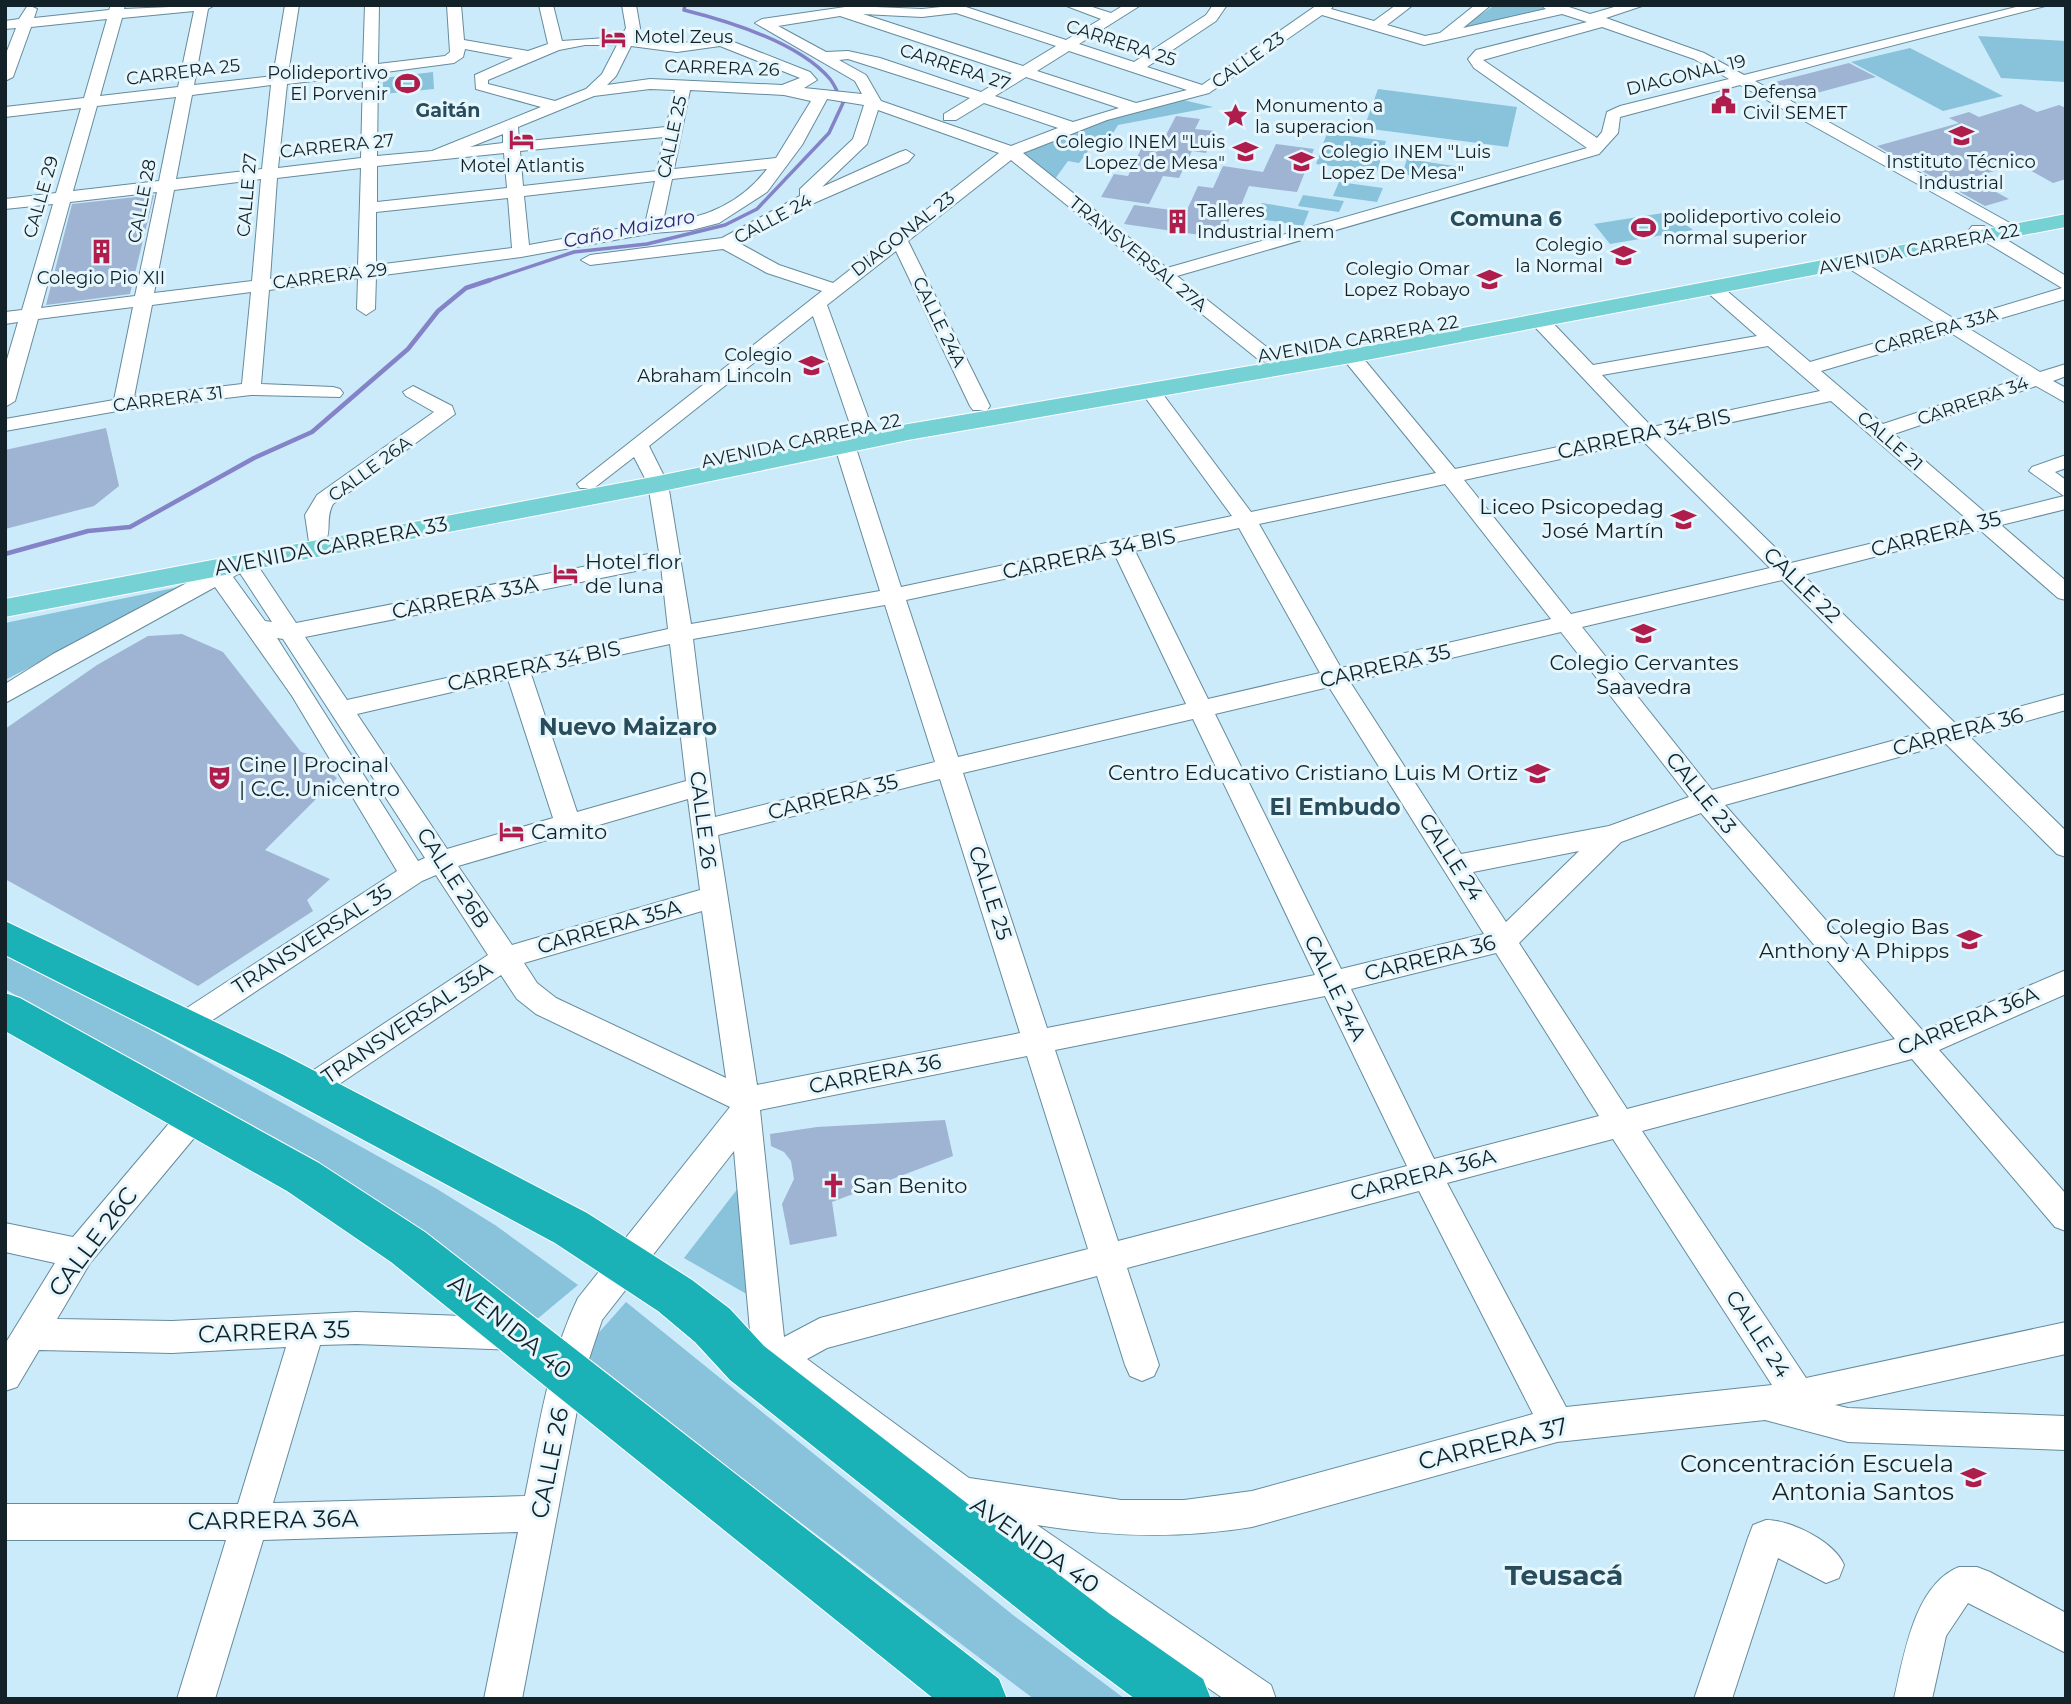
<svg xmlns="http://www.w3.org/2000/svg" width="2071" height="1704" viewBox="0 0 2071 1704" font-family="Montserrat,sans-serif">
  <rect width="100%" height="100%" fill="#cbebfa"/>
  <path fill="#88c2db" d="M1495 5H1534L1552 11 1459 29Z
    M1978 36 2066 41V82L2001 78Z
    M1910 48 2003 96 1943 111 1851 62Z
    M433 72 434 89 383 94V78Z
    M1378 89 1517 107 1508 147 1364 128Z
    M1179 99 1213 107 1118 125 1108 141 1097 139 1079 163 1068 161 1055 179 1019 154 1074 129Z
    M1327 133 1386 141 1377 172 1316 164Z
    M1407 159 1461 167 1457 182 1402 174Z
    M1339 182 1383 188 1377 202 1333 196Z
    M1303 195 1344 201 1339 212 1298 206Z
    M1262 203 1309 211 1303 226 1254 218Z
    M1669 212 1693 230 1610 244 1594 224Z
    M188 585 9 678 5 680V623Z
    M5 949 437 1189 495 1225 578 1285 536 1320 110 1049 5 989Z
    M739 1187 750 1296 684 1258Z
    M626 1302 1013 1615 1125 1699H1034L579 1355Z"/>
  <g fill="none" stroke-linecap="round" stroke-linejoin="round">
    <path stroke="#8483c8" stroke-width="3.5" d="M484 282 574 252 647 244 725 225 757 209 829 133 843 103C839 96 835 85 830 79 799 43 728 21 684 10L685 5"/>
    <path stroke="#8483c8" stroke-width="4.5" d="M5 554 88 531 130 527 254 458 312 432 408 349 438 311 466 288 490 280"/>
  </g>
  <path fill="#9eb4d2" d="M1849 63 1876 77 1798 98 1771 83Z
    M2021 104 2037 112 2059 105 2066 108V179L2053 183 2019 164 1970 178 2009 199 1985 206 1877 146 1959 123 1949 118 1969 112 1979 117Z
    M1176 116 1200 119 1195 129 1215 131 1206 153 1192 151 1179 178 1163 176 1149 204 1101 197 1114 174 1128 176 1141 149 1157 152Z
    M1276 144 1314 149 1297 192 1249 186 1237 215 1232 214 1221 238 1124 224 1134 205 1186 212 1198 186 1213 188 1223 166 1263 172Z
    M154 195 130 294 46 305 72 204Z
    M106 428 119 486 94 506 5 529V450Z
    M182 634 223 652 301 752 308 754 337 778 265 850 330 879 307 900 313 911 198 986 5 879V729L97 665 148 636Z
    M945 1120 953 1156 832 1202 837 1236 790 1245 782 1204 794 1179 791 1161 784 1152 771 1146 770 1134 817 1127Z"/>
  <g fill="none" stroke-linecap="round" stroke-linejoin="round">
    <defs>
      <path id="minor" d="M28 5 37 9 34 18 109 10 111 5H125L124 9 215 5 208 9 194 85 273 76 285 5H299L288 74 363 66 365 5H379L378 64 445 56 450 52 447 5H461L464 40 528 51 548 44 539 5H553L562 41 621 37 626 28 622 5H636L640 28 635 38 677 44 721 37 810 72 817 80 804 88 862 94 855 81 755 23 762 19 852 6 922 9 960 5 1066 40 1101 19 1064 5H1086L1111 13 1124 5H1141L1079 44 1134 62 1206 15 1213 5H1227L1216 21 1147 67 1202 85 1317 5H1334L1331 9 1374 21 1396 5H1413L1387 25 1425 36 1440 33 1475 5H1491L1463 28 1546 9 1540 5H1563L1590 14 1621 5H1645L1606 18 1704 53 1744 75 2024 5H2049L1755 81 2017 227 2020 231 2011 236 1740 85 1620 117 1618 133 1599 154 1177 276 1273 352 1276 356 1266 362 1259 360 1011 160 908 241 990 406 987 410H973L970 406 896 251 827 305 872 428 855 445 901 587 1232 516 1139 389 1142 385H1156L1251 512 1436 473 1344 360 1341 356 1344 352H1358L1455 469 1633 431 1534 326 1532 322 1534 318H1548L1593 365 1757 336 1708 293 1705 289 1714 284 1720 285 1810 362 1938 325 1845 266 1842 262 1845 258H1857L1956 320 2062 288 1972 234 1969 230 1972 226H1984L2066 276V299L1968 328 2040 372 2066 364V376L2053 381 2066 388V403L2036 386 1894 434 1988 515 2064 496 2029 471 2032 467 2066 455V468L2055 472 2066 480V509L2001 525 2066 581V600L2058 598 1980 530 1803 575 1956 724 2066 694V710L1970 737 2066 831V857L2057 854 1946 744 1725 805 1923 1031 2066 970V994L1939 1050 2066 1194V1231L2055 1227 1912 1059 1642 1131 1806 1378 2066 1322V1354L1835 1405 1848 1408 2066 1416V1450L1848 1442 1765 1420 1557 1442 1252 1527C1179 1539 1110 1537 1037 1525L1271 1685 1276 1699H1224L949 1508 781 1381 778 1374 757 1364 752 1353 734 1151 602 1320 584 1374 522 1699H484L518 1532 263 1540 215 1699H177L226 1540H5V1504H238L286 1347 172 1353 39 1350 17 1387 5 1391V1344L55 1263 5 1252V1223L73 1237 182 1108 193 1104 204 1108 208 1117 204 1126 90 1263 57 1319 172 1321 356 1312 515 1318 527 1323 532 1334 527 1345 515 1350 356 1344 320 1345 273 1503 525 1496C539 1429 548 1360 578 1298L730 1107 536 1014 517 999 501 975 320 1097 310 1101 300 1097 295 1088 300 1079 488 955 436 875 422 881 196 1031 186 1035 176 1031 172 1023 176 1015 397 871 292 696 215 587 5 703V684L53 654 198 577 191 571 194 566 202 564 215 568 236 557H252L296 623 659 552 648 484 634 457 594 488H580L577 484 822 291 767 273 723 249 590 265 581 260 590 255 722 238 800 196V189L853 139 864 105 827 99 802 145 767 192 719 223 692 230 653 233 521 257 376 276 375 309 366 315 357 309 358 278 269 290 261 384 333 387 340 389 343 393 340 397 251 395 123 410 5 431V419L114 400 133 307 38 319 15 401 5 407V366L18 322 5 324V312L22 310 53 204 5 209V199L56 193 81 108 5 117V107L84 98 107 19 31 27 13 77 5 81V56L16 28 5 29V21L19 19ZM194 11 178 87 100 96 122 18ZM956 13 1056 46 1023 66 863 14 922 17ZM1562 14 1587 22 1476 50 1468 59 1474 68 1587 148 1167 268 1023 153 1107 120 1209 93 1322 15 1424 45ZM840 16 1012 73 981 92 880 58 848 51 826 52 778 26ZM1602 27 1694 59 1729 79 1620 106 1607 112 1602 132 1597 138 1483 60ZM585 45H617L602 74 586 89 555 101 488 84V80L559 50ZM631 46 677 52 720 46 800 78 782 85 650 79 607 85 616 76ZM465 49 513 58 475 75 476 89 541 107 432 151 377 156 378 73 454 63 463 57ZM1069 51 1187 90 1136 103 1037 71ZM848 59 970 98 944 114V120H956L984 103 1058 128 1011 146 881 101 866 75 839 60ZM363 75 361 158 278 168 287 84ZM1026 77 1119 108 1073 122 995 96ZM271 85 262 169 176 179 192 95ZM650 89 675 90 666 127 519 142 518 127 594 96ZM690 90 784 95 811 101 776 158 674 169ZM176 97 159 181 73 191 97 106ZM878 110 999 153 833 283 779 265 739 243 798 210 908 162 914 155 906 150 900 152 822 187 867 144ZM503 134V143L470 147ZM664 137 657 171 523 186 520 151ZM504 153 507 188 377 202V166ZM361 168 358 267 270 279 277 178ZM767 169C741 203 705 219 663 222L672 179ZM261 179 252 281 154 293 174 190ZM655 181 645 224 529 245 524 196ZM157 192 135 296 41 308 70 202ZM508 198 512 248 376 265V212ZM251 292 242 384 134 397 152 305ZM813 316 851 427 834 444 880 591 691 624 668 484 649 446ZM1951 333 2022 378 1883 424 1821 371ZM1768 346 1820 391 1652 427 1602 375ZM1831 401 1968 520 1791 563 1662 437ZM1643 441 1770 568 1571 614 1464 480ZM1445 484 1551 619 1341 668 1259 524ZM1239 528 1320 673 1208 699 1135 551ZM1115 555 1186 704 958 757 906 600ZM661 566 668 629 347 700 305 637ZM240 573 272 622 265 621 233 577ZM1782 580 1932 730 1712 790 1582 627ZM885 605 935 762 715 817 693 639ZM1561 632 1689 797 1609 826 1461 854 1350 682ZM277 638 283 639 425 858 418 861ZM670 644 686 781 577 812 531 674ZM508 679 553 818 447 849 357 714ZM1329 687 1484 934 1341 969 1215 714ZM1193 719 1315 975 1047 1028 963 773ZM940 779 1020 1033 757 1085 718 835ZM688 799 700 890 512 945 458 866ZM1701 813 1895 1039 1627 1109 1519 943 1621 842ZM1579 851 1506 922 1473 872ZM702 911 726 1078 556 998 537 983 524 963ZM1496 953 1599 1116 1434 1159 1351 989ZM1325 996 1407 1166 1118 1241 1055 1050ZM1027 1056 1088 1249 820 1318 784 1337 760 1110ZM1613 1139 1772 1385 1566 1407 1447 1183ZM1419 1191 1533 1414 1252 1491 1184 1500H1121L969 1478 807 1359 827 1348 1097 1276 1125 1365 1130 1376 1142 1381 1154 1376 1159 1365 1127 1268Z
        M413 386 452 406 455 414 333 504C325 518 332 531 325 542H309L305 515 317 495 434 412 406 396 403 392Z
        M1766 1520C1791 1520 1835 1542 1844 1565L1839 1578 1826 1583 1778 1558 1732 1699H1694L1748 1538 1753 1525Z
        M1959 1567H1977L1990 1572 2066 1613V1653L1968 1603 1946 1636 1932 1699H1894C1904 1656 1914 1585 1959 1567Z"/>
      <path id="major" d="M2066 214V227L1351 363 908 440 658 492 5 617V599L658 476 908 424 1351 349Z"/>
      <path id="highway" d="M5 921 284 1055 587 1213 692 1280 730 1309 764 1346 1110 1614 1203 1679 1211 1699H1135L1072 1652 730 1380 695 1342 658 1311 555 1243 254 1081 5 955Z
        M5 993 20 998 319 1163 425 1232 999 1679 1007 1699H934L391 1262 287 1191 5 1031Z"/>
    </defs>
    <use href="#minor" stroke="#658b9c" stroke-width="2"/>
    <use href="#major" stroke="#fff" stroke-width="2"/>
    <use href="#highway" stroke="#fff" stroke-width="2"/>
    <use href="#minor" fill="#fff" fill-rule="evenodd"/>
    <use href="#major" fill="#76d1d4" fill-rule="evenodd"/>
    <use href="#highway" fill="#1ab2b7" fill-rule="evenodd"/>
  </g>
  <defs>
    <symbol id="hotel-bare" viewBox="-9 -9 18 18"><path d="M-6-4.5h1.5V1H6V5H4.5V3h-9V5H-6ZM-4 0a1.8 1.8 0 1 1 3.6 0ZM.5 0V-2.5h3Q6-2.5 6 0Z" fill="#af1d4c" stroke="#e6f6fd" stroke-width="2.5" paint-order="stroke"/></symbol>
    <symbol id="stadium-bare" viewBox="-9 -9 18 18"><path d="M0-5a6.5 5 0 1 0 0 10a6.5 5 0 1 0 0-10ZM-3.5-1.8h7v3.6h-7Z" fill="#af1d4c" stroke="#e6f6fd" stroke-width="2.5" paint-order="stroke"/></symbol>
    <symbol id="civic-bare" viewBox="-9 -9 18 18"><path d="M-.6-6.5H3V-4.5H.6V-3L4-1V1h2V6H-6V1h2V-1L-.6-3ZM-1.2 2.5V6h2.4V2.5Z" fill="#af1d4c" stroke="#e6f6fd" stroke-width="2.5" paint-order="stroke"/></symbol>
    <symbol id="sight-bare" viewBox="-9 -9 18 18"><path d="M0-6L1.8-2.2L6-1.7L2.9 1.2L3.7 5.4L0 3.3L-3.7 5.4L-2.9 1.2L-6-1.7L-1.8-2.2Z" fill="#af1d4c" stroke="#e6f6fd" stroke-width="2.5" paint-order="stroke"/></symbol>
    <symbol id="school-bare" viewBox="-9 -9 18 18"><path d="M0-5L7-2L0 1L-7-2ZM-4 1L0 2.5L4 1V4Q0 6-4 4Z" fill="#af1d4c" stroke="#e6f6fd" stroke-width="2.5" paint-order="stroke"/></symbol>
    <symbol id="building-bare" viewBox="-9 -9 18 18"><path d="M-4-6H4V6H1V3H-1V6H-4ZM-2.5-4.3h1.7v1.8h-1.7ZM.8-4.3h1.7v1.8H.8ZM-2.5-1h1.7V.8h-1.7ZM.8-1h1.7V.8H.8Z" fill="#af1d4c" stroke="#e6f6fd" stroke-width="2.5" paint-order="stroke"/></symbol>
    <symbol id="theatre-bare" viewBox="-9 -9 18 18"><path d="M-5-5.5Q0-4 5-5.5V0Q5 5 0 6Q-5 5-5 0ZM-3.3-2.5H-1v1.5H-3.3ZM1-2.5H3.3v1.5H1ZM-2.8 1Q0 5.5 2.8 1Z" fill="#af1d4c" stroke="#e6f6fd" stroke-width="2.5" paint-order="stroke"/></symbol>
    <symbol id="church-bare" viewBox="-9 -9 18 18"><path d="M-1.2-6h2.4v3.5h3.3v2.4h-3.3V6h-2.4V-.1h-3.3v-2.4h3.3Z" fill="#af1d4c" stroke="#e6f6fd" stroke-width="2.5" paint-order="stroke"/></symbol>
  </defs>
  <g fill-rule="evenodd">
    <use href="#hotel-bare" x="596" y="20" width="35" height="35"/>
    <use href="#stadium-bare" x="390" y="66" width="35" height="35"/>
    <use href="#civic-bare" x="1706" y="84" width="35" height="35"/>
    <use href="#sight-bare" x="1218" y="98" width="35" height="35"/>
    <use href="#school-bare" x="1944" y="118" width="35" height="35"/>
    <use href="#hotel-bare" x="504" y="122" width="35" height="35"/>
    <use href="#school-bare" x="1228" y="134" width="35" height="35"/>
    <use href="#school-bare" x="1284" y="144" width="35" height="35"/>
    <use href="#building-bare" x="1160" y="204" width="35" height="35"/>
    <use href="#stadium-bare" x="1626" y="210" width="35" height="35"/>
    <use href="#building-bare" x="84" y="234" width="35" height="35"/>
    <use href="#school-bare" x="1606" y="238" width="35" height="35"/>
    <use href="#school-bare" x="1472" y="262" width="35" height="35"/>
    <use href="#school-bare" x="794" y="348" width="35" height="35"/>
    <use href="#school-bare" x="1666" y="502" width="35" height="35"/>
    <use href="#hotel-bare" x="548" y="556" width="35" height="35"/>
    <use href="#school-bare" x="1626" y="616" width="35" height="35"/>
    <use href="#school-bare" x="1520" y="756" width="35" height="35"/>
    <use href="#theatre-bare" x="202" y="760" width="35" height="35"/>
    <use href="#hotel-bare" x="494" y="814" width="35" height="35"/>
    <use href="#school-bare" x="1952" y="922" width="35" height="35"/>
    <use href="#church-bare" x="816" y="1168" width="35" height="35"/>
    <use href="#school-bare" x="1956" y="1460" width="35" height="35"/>
  </g>
  <g text-anchor="middle" stroke-width="6" stroke-linejoin="round" paint-order="stroke">
    <g font-size="18" fill="#122228" stroke="#e6f6fd" text-anchor="start">
      <text x="634" y="43">Motel Zeus</text>
      <text x="388" y="79" text-anchor="end">Polideportivo<tspan x="388" dy="21">El Porvenir</tspan></text>
      <text x="1743" y="98">Defensa<tspan x="1743" dy="21">Civil SEMET</tspan></text>
      <text x="1255" y="112">Monumento a<tspan x="1255" dy="21">la superacion</tspan></text>
      <text x="1225" y="148" text-anchor="end">Colegio INEM "Luis<tspan x="1225" dy="21">Lopez de Mesa"</tspan></text>
      <text x="1321" y="158">Colegio INEM "Luis<tspan x="1321" dy="21">Lopez De Mesa"</tspan></text>
      <text x="1961" y="168" text-anchor="middle">Instituto Técnico<tspan x="1961" dy="21">Industrial</tspan></text>
      <text x="522" y="172" text-anchor="middle">Motel Atlantis</text>
      <text x="1197" y="217">Talleres<tspan x="1197" dy="21">Industrial Inem</tspan></text>
      <text x="1663" y="223">polideportivo coleio<tspan x="1663" dy="21">normal superior</tspan></text>
      <text x="1603" y="251" text-anchor="end">Colegio<tspan x="1603" dy="21">la Normal</tspan></text>
      <text x="1470" y="275" text-anchor="end">Colegio Omar<tspan x="1470" dy="21">Lopez Robayo</tspan></text>
      <text x="101" y="284" text-anchor="middle">Colegio Pio XII</text>
      <text x="792" y="361" text-anchor="end">Colegio<tspan x="792" dy="21">Abraham Lincoln</tspan></text>
    </g>
    <g font-size="18" fill="#122228" stroke="#e6f6fd">
      <text transform="translate(1121 43) rotate(18)" y="6">CARRERA 25</text>
      <text transform="translate(1248 60) rotate(-35)" y="6">CALLE 23</text>
      <text transform="translate(955 67) rotate(18)" y="6">CARRERA 27</text>
      <text transform="translate(722 68) rotate(2)" y="6">CARRERA 26</text>
      <text transform="translate(183 72) rotate(-7)" y="6">CARRERA 25</text>
      <text transform="translate(1686 75) rotate(-14)" y="6">DIAGONAL 19</text>
      <text transform="translate(672 137) rotate(-78)" y="6">CALLE 25</text>
      <text transform="translate(337 146) rotate(-6)" y="6">CARRERA 27</text>
      <text transform="translate(247 195) rotate(-85)" y="6">CALLE 27</text>
      <text transform="translate(41 197) rotate(-74)" y="6">CALLE 29</text>
      <text transform="translate(142 201) rotate(-79)" y="6">CALLE 28</text>
      <text transform="translate(773 219) rotate(-28)" y="6">CALLE 24</text>
      <text transform="translate(903 234) rotate(-38)" y="6">DIAGONAL 23</text>
      <text transform="translate(1919 249) rotate(-11)" y="6">AVENIDA CARRERA 22</text>
      <text transform="translate(1138 254) rotate(39)" y="6">TRANSVERSAL 27A</text>
      <text transform="translate(330 276) rotate(-7)" y="6">CARRERA 29</text>
      <text transform="translate(939 322) rotate(64)" y="6">CALLE 24A</text>
      <text transform="translate(1936 331) rotate(-16)" y="6">CARRERA 33A</text>
      <text transform="translate(1358 339) rotate(-10)" y="6">AVENIDA CARRERA 22</text>
      <text transform="translate(168 399) rotate(-7)" y="6">CARRERA 31</text>
      <text transform="translate(1973 401) rotate(-19)" y="6">CARRERA 34</text>
      <text transform="translate(801 441) rotate(-12)" y="6">AVENIDA CARRERA 22</text>
      <text transform="translate(1890 441) rotate(41)" y="6">CALLE 21</text>
      <text transform="translate(370 469) rotate(-36)" y="6">CALLE 26A</text>
    </g>
    <g font-size="19" font-weight="bold" fill="#274c5b" stroke="#e6f6fd">
      <text x="448" y="117">Gaitán</text>
    </g>
    <g font-size="19" font-style="italic" fill="#312475" stroke="#e6f6fd">
      <text transform="translate(629 228) rotate(-11)" y="7">Caño Maizaro</text>
    </g>
    <g font-size="21" font-weight="bold" fill="#274c5b" stroke="#e6f6fd">
      <text x="1506" y="226">Comuna 6</text>
    </g>
    <g font-size="21" fill="#122228" stroke="#e6f6fd">
      <text transform="translate(1644 434) rotate(-12)" y="7">CARRERA 34 BIS</text>
      <text transform="translate(1936 534) rotate(-14)" y="7">CARRERA 35</text>
      <text transform="translate(331 546) rotate(-11)" y="7">AVENIDA CARRERA 33</text>
      <text transform="translate(1089 554) rotate(-12)" y="7">CARRERA 34 BIS</text>
      <text transform="translate(1802 585) rotate(44)" y="7">CALLE 22</text>
      <text transform="translate(465 598) rotate(-11)" y="7">CARRERA 33A</text>
      <text transform="translate(534 666) rotate(-12)" y="7">CARRERA 34 BIS</text>
      <text transform="translate(1385 666) rotate(-13)" y="7">CARRERA 35</text>
      <text transform="translate(1958 732) rotate(-15)" y="7">CARRERA 36</text>
      <text transform="translate(1701 793) rotate(51)" y="7">CALLE 23</text>
      <text transform="translate(833 797) rotate(-14)" y="7">CARRERA 35</text>
      <text transform="translate(703 820) rotate(83)" y="7">CALLE 26</text>
      <text transform="translate(1451 857) rotate(57)" y="7">CALLE 24</text>
      <text transform="translate(453 878) rotate(57)" y="7">CALLE 26B</text>
      <text transform="translate(990 893) rotate(72)" y="7">CALLE 25</text>
      <text transform="translate(609 927) rotate(-16)" y="7">CARRERA 35A</text>
      <text transform="translate(312 939) rotate(-33)" y="7">TRANSVERSAL 35</text>
      <text transform="translate(1430 958) rotate(-14)" y="7">CARRERA 36</text>
      <text transform="translate(1335 988) rotate(64)" y="7">CALLE 24A</text>
      <text transform="translate(1968 1021) rotate(-22)" y="7">CARRERA 36A</text>
      <text transform="translate(407 1023) rotate(-34)" y="7">TRANSVERSAL 35A</text>
      <text transform="translate(875 1074) rotate(-11)" y="7">CARRERA 36</text>
      <text transform="translate(1423 1175) rotate(-15)" y="7">CARRERA 36A</text>
      <text transform="translate(1758 1334) rotate(57)" y="7">CALLE 24</text>
    </g>
    <g font-size="21" fill="#122228" stroke="#e6f6fd" text-anchor="start">
      <text x="1664" y="514" text-anchor="end">Liceo Psicopedag<tspan x="1664" dy="24">José Martín</tspan></text>
      <text x="585" y="569">Hotel flor<tspan x="585" dy="24">de luna</tspan></text>
      <text x="1644" y="670" text-anchor="middle">Colegio Cervantes<tspan x="1644" dy="24">Saavedra</tspan></text>
      <text x="239" y="772">Cine | Procinal<tspan x="239" dy="24">| C.C. Unicentro</tspan></text>
      <text x="1518" y="780" text-anchor="end">Centro Educativo Cristiano Luis M Ortiz</text>
      <text x="531" y="839">Camito</text>
      <text x="1949" y="934" text-anchor="end">Colegio Bas<tspan x="1949" dy="24">Anthony A Phipps</tspan></text>
      <text x="853" y="1193">San Benito</text>
    </g>
    <g font-size="23" font-weight="bold" fill="#274c5b" stroke="#e6f6fd">
      <text x="628" y="735">Nuevo Maizaro</text>
      <text x="1335" y="815">El Embudo</text>
    </g>
    <g font-size="24" fill="#122228" stroke="#e6f6fd">
      <text transform="translate(93 1242) rotate(-53)" y="8">CALLE 26C</text>
      <text transform="translate(510 1327) rotate(39)" y="8">AVENIDA 40</text>
      <text transform="translate(274 1332) rotate(-2)" y="8">CARRERA 35</text>
      <text transform="translate(1493 1444) rotate(-14)" y="8">CARRERA 37</text>
      <text transform="translate(550 1463) rotate(-79)" y="8">CALLE 26</text>
      <text transform="translate(273 1520) rotate(-1)" y="8">CARRERA 36A</text>
      <text transform="translate(1035 1545) rotate(35)" y="8">AVENIDA 40</text>
    </g>
    <g font-size="24" fill="#122228" stroke="#e6f6fd" text-anchor="end">
      <text x="1954" y="1472">Concentración Escuela<tspan x="1954" dy="28">Antonia Santos</tspan></text>
    </g>
    <g font-size="28" font-weight="bold" fill="#274c5b" stroke="#e6f6fd">
      <text x="1564" y="1585">Teusacá</text>
    </g>
  </g>
  <rect width="2071" height="1704" fill="none" stroke="#122228" stroke-width="14"/>
</svg>
